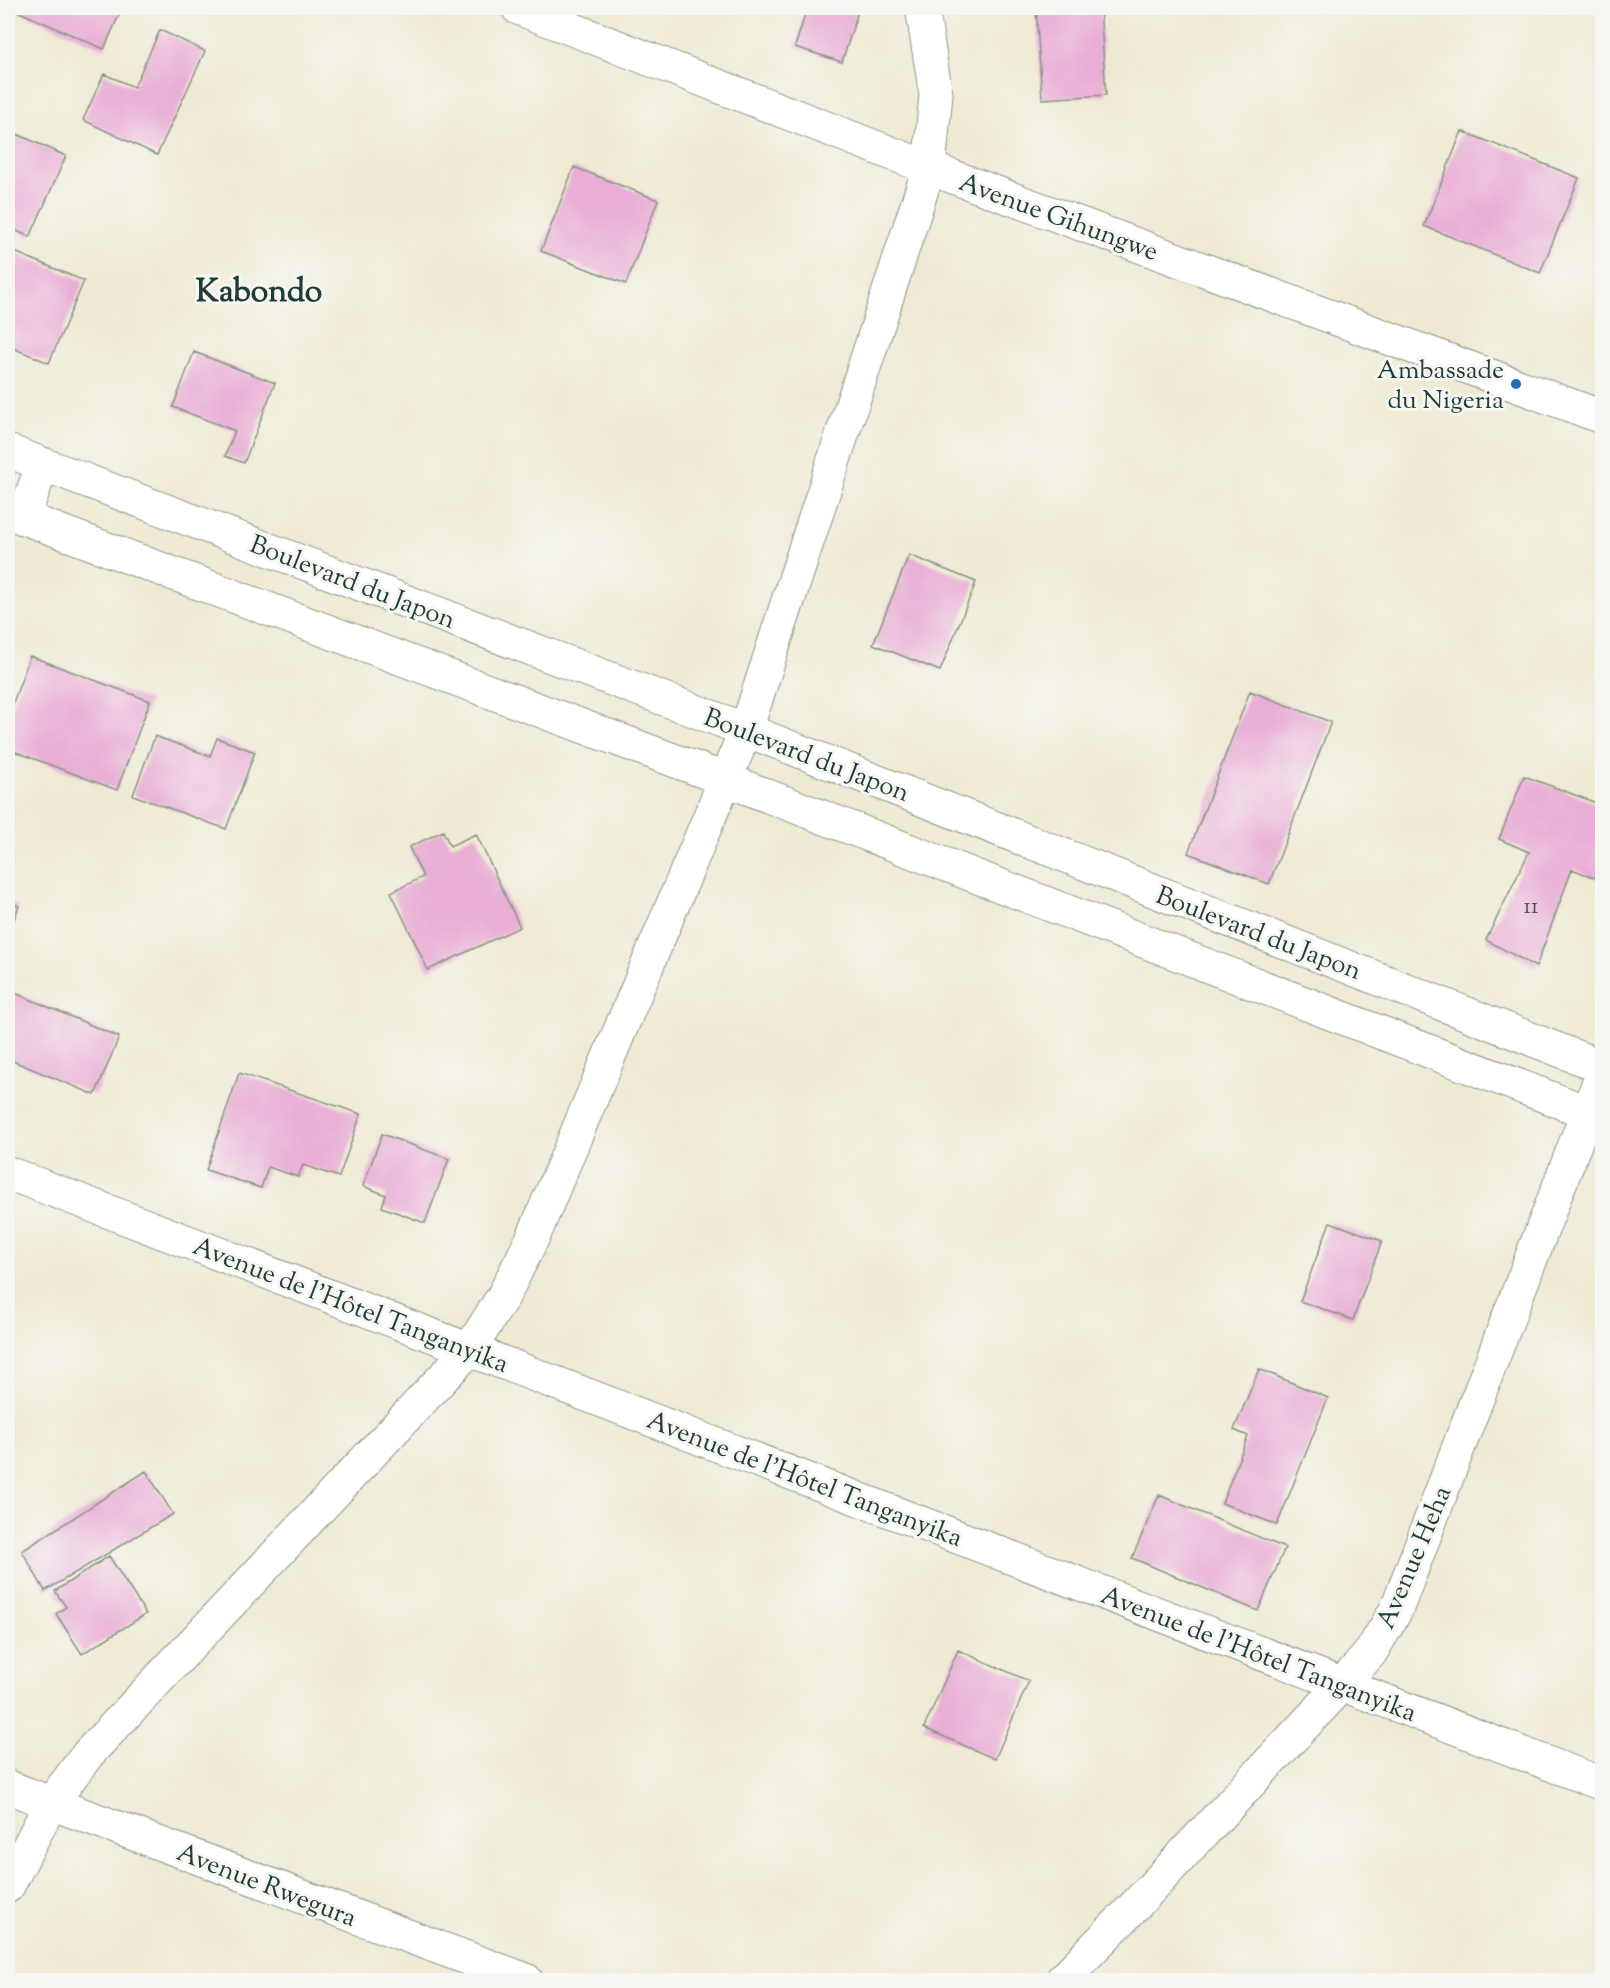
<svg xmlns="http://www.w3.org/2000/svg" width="1610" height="1988" viewBox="0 0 1610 1988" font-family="'Sorts Mill Goudy',serif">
  <rect width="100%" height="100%" fill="#f6f6f2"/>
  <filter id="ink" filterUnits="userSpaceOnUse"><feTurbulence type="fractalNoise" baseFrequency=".0167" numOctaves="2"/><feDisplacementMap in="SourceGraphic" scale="12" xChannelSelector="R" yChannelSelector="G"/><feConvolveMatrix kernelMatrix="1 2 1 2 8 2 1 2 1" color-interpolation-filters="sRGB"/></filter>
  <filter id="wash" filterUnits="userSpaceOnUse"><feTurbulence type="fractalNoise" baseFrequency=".008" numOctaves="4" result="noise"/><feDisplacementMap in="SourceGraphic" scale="24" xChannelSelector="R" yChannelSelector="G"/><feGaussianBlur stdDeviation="1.35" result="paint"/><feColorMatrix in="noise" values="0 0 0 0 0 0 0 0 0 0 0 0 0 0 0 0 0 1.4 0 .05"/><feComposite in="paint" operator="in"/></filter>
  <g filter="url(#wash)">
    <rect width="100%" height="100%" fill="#efead4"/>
    <g id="blocks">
      <path fill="#e9aed5" d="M10 8H122L104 49Z
        M807 8H859L842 62 795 47Z
        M1036 8H1100L1106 95 1042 99Z
        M160 30 205 51 157 155 83 120 104 74 134 87Z
        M8 130 66 156 30 237 8 227Z
        M1462 131 1579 178 1540 273 1424 226Z
        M574 167 658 200 626 284 541 251Z
        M8 249 84 281 49 363 8 346Z
        M194 352 275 383 244 463 225 456 235 431 173 407Z
        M909 555 976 582 940 671 873 644Z
        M30 656 150 701 117 790 8 749V717Z
        M1250 691 1331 722 1269 884 1188 853Z
        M155 736 210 756 217 738 255 752 226 829 133 795Z
        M1524 776 1602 805V881L1572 869 1536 967 1486 940 1529 852 1499 839Z
        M443 831 450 846 476 834 520 927 428 970 391 892 423 877 409 847Z
        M8 855 13 857 8 872Z
        M8 902 19 906 8 936Z
        M8 990 119 1037 95 1095 8 1059Z
        M239 1073 361 1114 339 1177 303 1165 298 1177 268 1167 261 1188 206 1170Z
        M382 1134 449 1159 425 1223 382 1207 386 1195 363 1186Z
        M1330 1222 1382 1241 1353 1320 1300 1301Z
        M1259 1369 1328 1398 1277 1525 1222 1503 1248 1436 1234 1430Z
        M146 1471 173 1514 45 1591 22 1551Z
        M1159 1495 1285 1548 1258 1611 1132 1558Z
        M109 1556 146 1614 82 1654 56 1614 66 1607 55 1591Z
        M958 1650 1029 1681 995 1759 924 1728Z"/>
    </g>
  </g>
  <g filter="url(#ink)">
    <use href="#blocks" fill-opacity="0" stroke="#879484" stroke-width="1.5"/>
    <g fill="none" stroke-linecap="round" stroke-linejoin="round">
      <defs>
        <path id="minor" d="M518 8 929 168 1602 417
          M8 1173 1602 1784
          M8 1787 526 1980
          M8 1886 51 1803 88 1754 470 1349 504 1295 534 1235 746 730 929 168 936 94 922 8
          M1062 1980 1127 1914 1342 1685 1371 1652 1396 1610 1602 1074"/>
        <path id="major" d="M8 451 746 730 1602 1067
          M8 512 724 779 1602 1118
          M23 518 43 464"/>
      </defs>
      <use href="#minor" stroke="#879484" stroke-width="35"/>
      <use href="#major" stroke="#879484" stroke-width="35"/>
      <use href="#minor" stroke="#fff" stroke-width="33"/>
      <use href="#major" stroke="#fff" stroke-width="33"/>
    </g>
  </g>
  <circle fill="#1f6fb2" stroke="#f6f6f2" stroke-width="2" cx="1516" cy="384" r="6"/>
  <g text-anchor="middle" stroke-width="6" stroke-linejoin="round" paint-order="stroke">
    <g font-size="22" fill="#52595c">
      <text x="1531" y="913">11</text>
    </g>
    <g font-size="26" fill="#1f3d34" stroke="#f6f6f2">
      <text transform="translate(1059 216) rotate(20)" y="9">Avenue Gihungwe</text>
      <text transform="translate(353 581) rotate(21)" y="9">Boulevard du Japon</text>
      <text transform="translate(807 754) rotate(21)" y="9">Boulevard du Japon</text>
      <text transform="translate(1259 932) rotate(21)" y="9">Boulevard du Japon</text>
      <text transform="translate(351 1304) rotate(21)" y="9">Avenue de l'Hôtel Tanganyika</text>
      <text transform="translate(805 1478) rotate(21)" y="9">Avenue de l'Hôtel Tanganyika</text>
      <text transform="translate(1413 1557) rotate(-67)" y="9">Avenue Heha</text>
      <text transform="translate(1259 1653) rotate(21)" y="9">Avenue de l'Hôtel Tanganyika</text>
      <text transform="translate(267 1884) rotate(21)" y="9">Avenue Rwegura</text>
    </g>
    <g font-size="26" fill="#1f3d34" stroke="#f6f6f2" text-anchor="end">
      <text x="1504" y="378">Ambassade<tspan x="1504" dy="30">du Nigeria</tspan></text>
    </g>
    <g font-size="32" font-weight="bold" fill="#1f3d34" stroke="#f6f6f2">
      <text x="259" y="301">Kabondo</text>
    </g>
  </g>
  <rect width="1610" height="1988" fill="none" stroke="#f6f6f2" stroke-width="30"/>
</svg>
